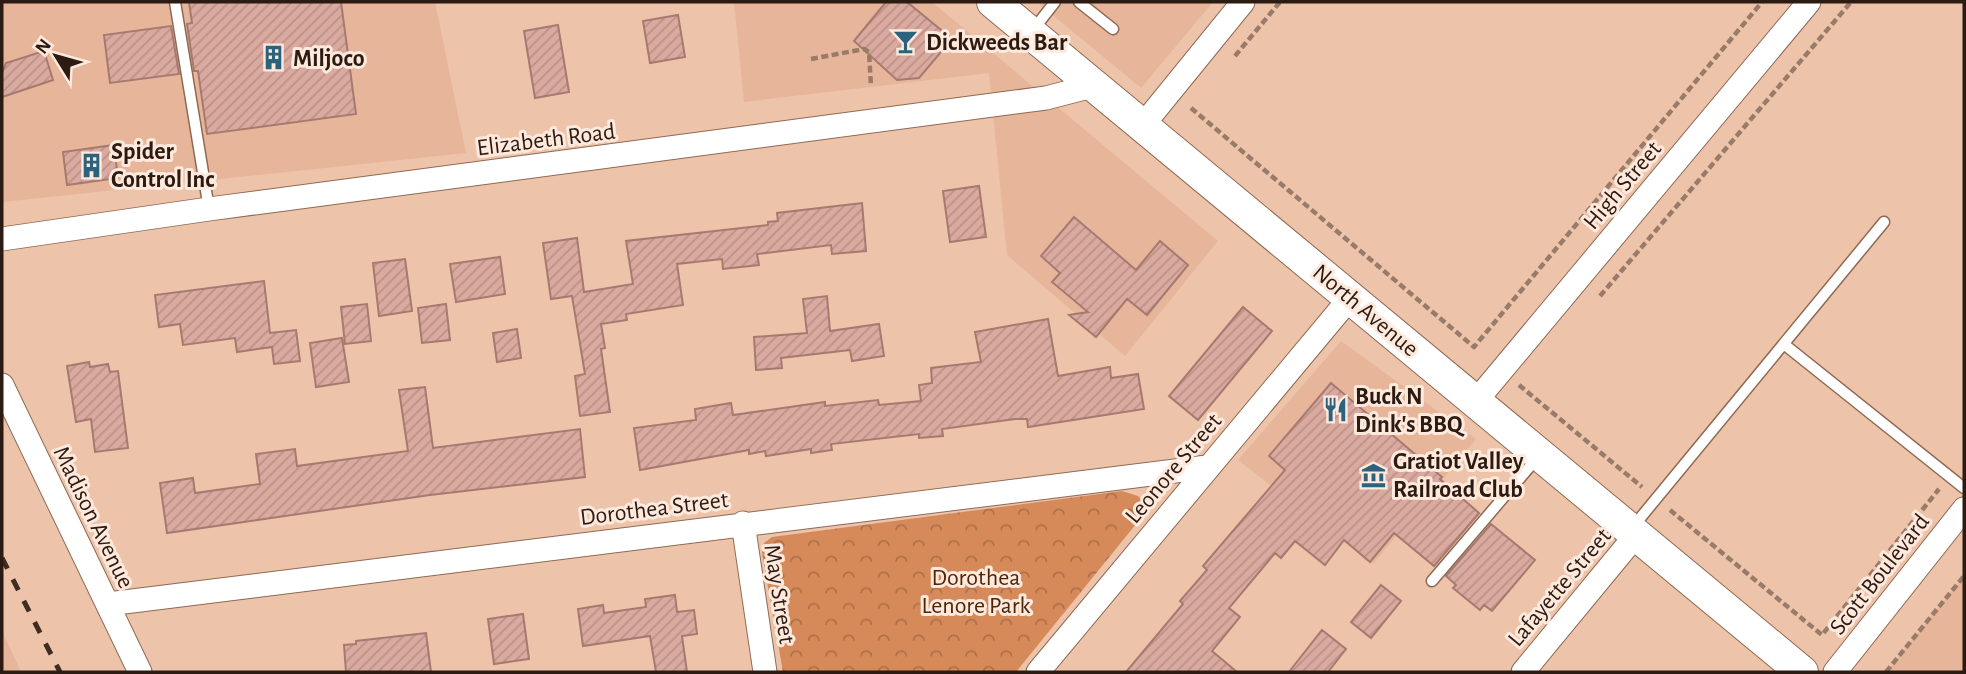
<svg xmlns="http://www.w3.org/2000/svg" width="1966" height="674" viewBox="0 0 1966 674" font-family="'Alegreya Sans',sans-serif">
  <defs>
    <pattern id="forest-crowns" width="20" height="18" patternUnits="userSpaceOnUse" patternTransform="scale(1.75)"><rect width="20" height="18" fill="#d68a5a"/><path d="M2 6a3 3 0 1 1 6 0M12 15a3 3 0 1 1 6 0" fill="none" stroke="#ae7049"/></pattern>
    <pattern id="building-hatch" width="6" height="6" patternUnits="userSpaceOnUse" patternTransform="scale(1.75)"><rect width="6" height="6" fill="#daa99f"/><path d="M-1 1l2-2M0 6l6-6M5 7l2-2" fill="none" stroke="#bb9188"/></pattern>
  </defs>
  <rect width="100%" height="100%" fill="#edc3aa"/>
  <path fill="#e7b69a" d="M2 2H435L466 153 2 202Z
    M734 2H932L1218 241 1125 356 1007 255 989 73 744 102Z
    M1037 2H1213L1141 88Z
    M1341 341 1476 439 1373 564 1238 460Z
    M1964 576V672H1886Z
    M2 631 21 672H2Z"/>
  <path fill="url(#forest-crowns)" d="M1122 491 1138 496 1147 506 1145 513 1016 672H783L762 553 764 543 772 537Z"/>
  <path fill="url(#building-hatch)" stroke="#a77a70" stroke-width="2" d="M189 2H341L356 114 207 134 198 71H194L187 24 192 23Z
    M886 2H907L952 39 919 78 897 80 854 41Z
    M678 15 685 57 650 63 643 21Z
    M558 25 569 92 535 98 524 31Z
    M171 26 179 74 110 83 104 35Z
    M44 51 53 80 2 97V73L6 63Z
    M114 145 118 178 67 185 63 152Z
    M979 186 986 237 950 242 943 191Z
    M862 203 866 251 832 254 831 245 757 254 759 265 723 269 722 259 677 264 683 305 626 314 627 320 601 324 605 348 601 349 610 412 580 416 575 376 585 374 572 296 551 299 543 243 577 238 584 292 633 284 626 241 768 225V222L778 221 777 213Z
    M1074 217 1136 270 1160 241 1188 265 1147 315 1127 299 1096 337 1069 315 1088 312 1052 282 1060 273 1041 256Z
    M500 257 505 294 456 302 450 264Z
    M405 259 412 311 379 316 373 263Z
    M264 281 270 333 296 330 300 361 274 364 272 347 237 352 235 338 183 345 180 324 159 327 155 295Z
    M827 296 830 331 879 324 884 356 852 361 850 350 781 358 782 368 756 370 754 337 807 333 803 299Z
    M367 304 371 341 345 344 341 307Z
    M446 304 450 340 422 343 418 308Z
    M1243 307 1272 331 1198 420 1169 396Z
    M1048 319 1058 376 1110 367 1111 378 1138 374 1144 409 1028 427 1027 419H1015L942 429 943 436 919 438V434L831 444 832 450 811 453V449L766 456 765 451 749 454V450L640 470 634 428 696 420 695 409 731 403 733 415 825 402V406L878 400 879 405 921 401 919 385 932 383 931 368 981 362 975 332Z
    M517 329 521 358 497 362 493 333Z
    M342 338 349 382 316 387 310 343Z
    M89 362 90 367 108 364 110 372 118 371 128 448 95 452 91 419 76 422 67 366Z
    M1331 383 1442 477 1440 479 1479 513 1434 566 1394 533 1370 562 1344 540 1325 565 1295 541 1281 558 1275 553 1229 608 1240 617 1212 651 1237 672H1126L1183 604 1180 601 1207 570 1203 566 1285 470 1269 456Z
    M425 387 433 448 580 429 585 477 430 495 167 533 160 483 193 478 195 493 260 484 256 454 295 449 297 466 408 451 399 390Z
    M1491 524 1535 560 1492 611 1484 605 1480 610 1453 588 1456 585 1446 576Z
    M1381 585 1401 601 1371 638 1351 622Z
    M675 595 677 612 694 610 697 634 682 636 687 672H656L650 636 583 646 578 609 603 605 604 613 646 607 645 599Z
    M523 614 529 659 494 664 488 619Z
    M1322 630 1346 649 1328 672H1289Z
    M426 633 431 672H346L344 645 356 644V641Z"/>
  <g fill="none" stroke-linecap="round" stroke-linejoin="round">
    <defs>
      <path id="lane" d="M175 2 209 209
        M1079 2 1113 29
        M1033 30 1055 2
        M1785 345 1964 488
        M1632 528 1884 222
        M1432 581 1538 457"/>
      <path id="street" d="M1143 125 1243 2
        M2 239 209 209 1046 98 1096 85
        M2 385 140 672
        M1476 401 1809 2
        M743 523 765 672
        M108 604 1207 467
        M1038 672 1350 298
        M1523 672 1636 535
        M1835 672 1964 509"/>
      <path id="secondary" d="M993 2 1802 672"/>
    </defs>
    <use href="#lane" stroke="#8f6953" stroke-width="13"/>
    <use href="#street" stroke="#8f6953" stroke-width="25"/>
    <use href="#secondary" stroke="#8f6953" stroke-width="34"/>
    <path stroke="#997b69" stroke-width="4.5" stroke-dasharray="7 3.5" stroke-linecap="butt" d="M1235 56 1280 2
      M811 59 864 49 869 52 871 86
      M1191 108 1474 347 1762 2
      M1600 296 1851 2
      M1519 385 1642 487
      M1670 510 1822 635 1939 489
      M1886 672 1964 576"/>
    <use href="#lane" stroke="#fff" stroke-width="10"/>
    <use href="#street" stroke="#fff" stroke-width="23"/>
    <use href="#secondary" stroke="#fff" stroke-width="32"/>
    <path stroke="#402d22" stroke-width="5" stroke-dasharray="12 12" stroke-linecap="butt" d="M2 558 60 672"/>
  </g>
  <defs>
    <symbol id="bar-bare" viewBox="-9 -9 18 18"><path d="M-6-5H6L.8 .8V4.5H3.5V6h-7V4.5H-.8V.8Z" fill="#2b627d" stroke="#ffe9dc" stroke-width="2.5" paint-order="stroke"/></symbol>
    <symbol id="building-bare" viewBox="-9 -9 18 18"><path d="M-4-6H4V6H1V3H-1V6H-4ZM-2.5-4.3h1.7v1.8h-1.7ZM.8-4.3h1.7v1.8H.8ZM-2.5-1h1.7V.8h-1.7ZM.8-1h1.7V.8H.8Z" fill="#2b627d" stroke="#ffe9dc" stroke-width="2.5" paint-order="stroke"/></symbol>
    <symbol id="restaurant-bare" viewBox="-9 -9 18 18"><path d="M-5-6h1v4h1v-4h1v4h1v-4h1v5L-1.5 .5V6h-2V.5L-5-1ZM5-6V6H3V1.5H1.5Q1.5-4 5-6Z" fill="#2b627d" stroke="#ffe9dc" stroke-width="2.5" paint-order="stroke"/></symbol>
    <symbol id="museum-bare" viewBox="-9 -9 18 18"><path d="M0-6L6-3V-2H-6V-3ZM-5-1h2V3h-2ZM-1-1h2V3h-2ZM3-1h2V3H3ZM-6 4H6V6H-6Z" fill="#2b627d" stroke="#ffe9dc" stroke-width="2.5" paint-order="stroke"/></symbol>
  </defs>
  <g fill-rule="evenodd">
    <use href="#bar-bare" x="888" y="24" width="35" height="35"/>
    <use href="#building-bare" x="256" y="40" width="35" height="35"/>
    <use href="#building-bare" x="74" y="148" width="35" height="35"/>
    <use href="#restaurant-bare" x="1318" y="392" width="35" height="35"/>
    <use href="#museum-bare" x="1356" y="458" width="35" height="35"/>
  </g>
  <g text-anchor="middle" stroke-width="6" stroke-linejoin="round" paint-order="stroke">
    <g font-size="24" font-weight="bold" fill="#2b1b12" stroke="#ffe9dc" text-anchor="start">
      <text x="926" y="50">Dickweeds Bar</text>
      <text x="293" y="66">Miljoco</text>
      <text x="111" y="159">Spider<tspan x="111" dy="28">Control Inc</tspan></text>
      <text x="1355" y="404">Buck N<tspan x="1355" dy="28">Dink's BBQ</tspan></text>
      <text x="1393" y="469">Gratiot Valley<tspan x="1393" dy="28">Railroad Club</tspan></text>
    </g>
    <g font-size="24" fill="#2b1b12" stroke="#ffe9dc">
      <text transform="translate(546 139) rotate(-7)" y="8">Elizabeth Road</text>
      <text transform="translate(1622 185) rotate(-50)" y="8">High Street</text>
      <text transform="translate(1366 310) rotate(40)" y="8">North Avenue</text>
      <text transform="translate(1173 468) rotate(-50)" y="8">Leonore Street</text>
      <text transform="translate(654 508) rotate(-7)" y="8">Dorothea Street</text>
      <text transform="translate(94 517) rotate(64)" y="8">Madison Avenue</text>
      <text transform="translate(1879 574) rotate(-52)" y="8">Scott Boulevard</text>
      <text transform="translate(1559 587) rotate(-50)" y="8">Lafayette Street</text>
      <text transform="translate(780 594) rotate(81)" y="8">May Street</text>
    </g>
    <g font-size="24" fill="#4d2507" stroke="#ffe9dc">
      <text x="976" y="585">Dorothea<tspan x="976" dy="28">Lenore Park</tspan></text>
    </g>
  </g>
  <rect width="1966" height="674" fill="none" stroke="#2b1b12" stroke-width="7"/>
  <g transform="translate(56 56) rotate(307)" stroke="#ffe9dc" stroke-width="5" paint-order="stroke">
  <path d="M0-5L12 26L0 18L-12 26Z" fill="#2b1b12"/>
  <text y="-10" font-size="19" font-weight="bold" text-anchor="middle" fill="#2b1b12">N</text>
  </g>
</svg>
